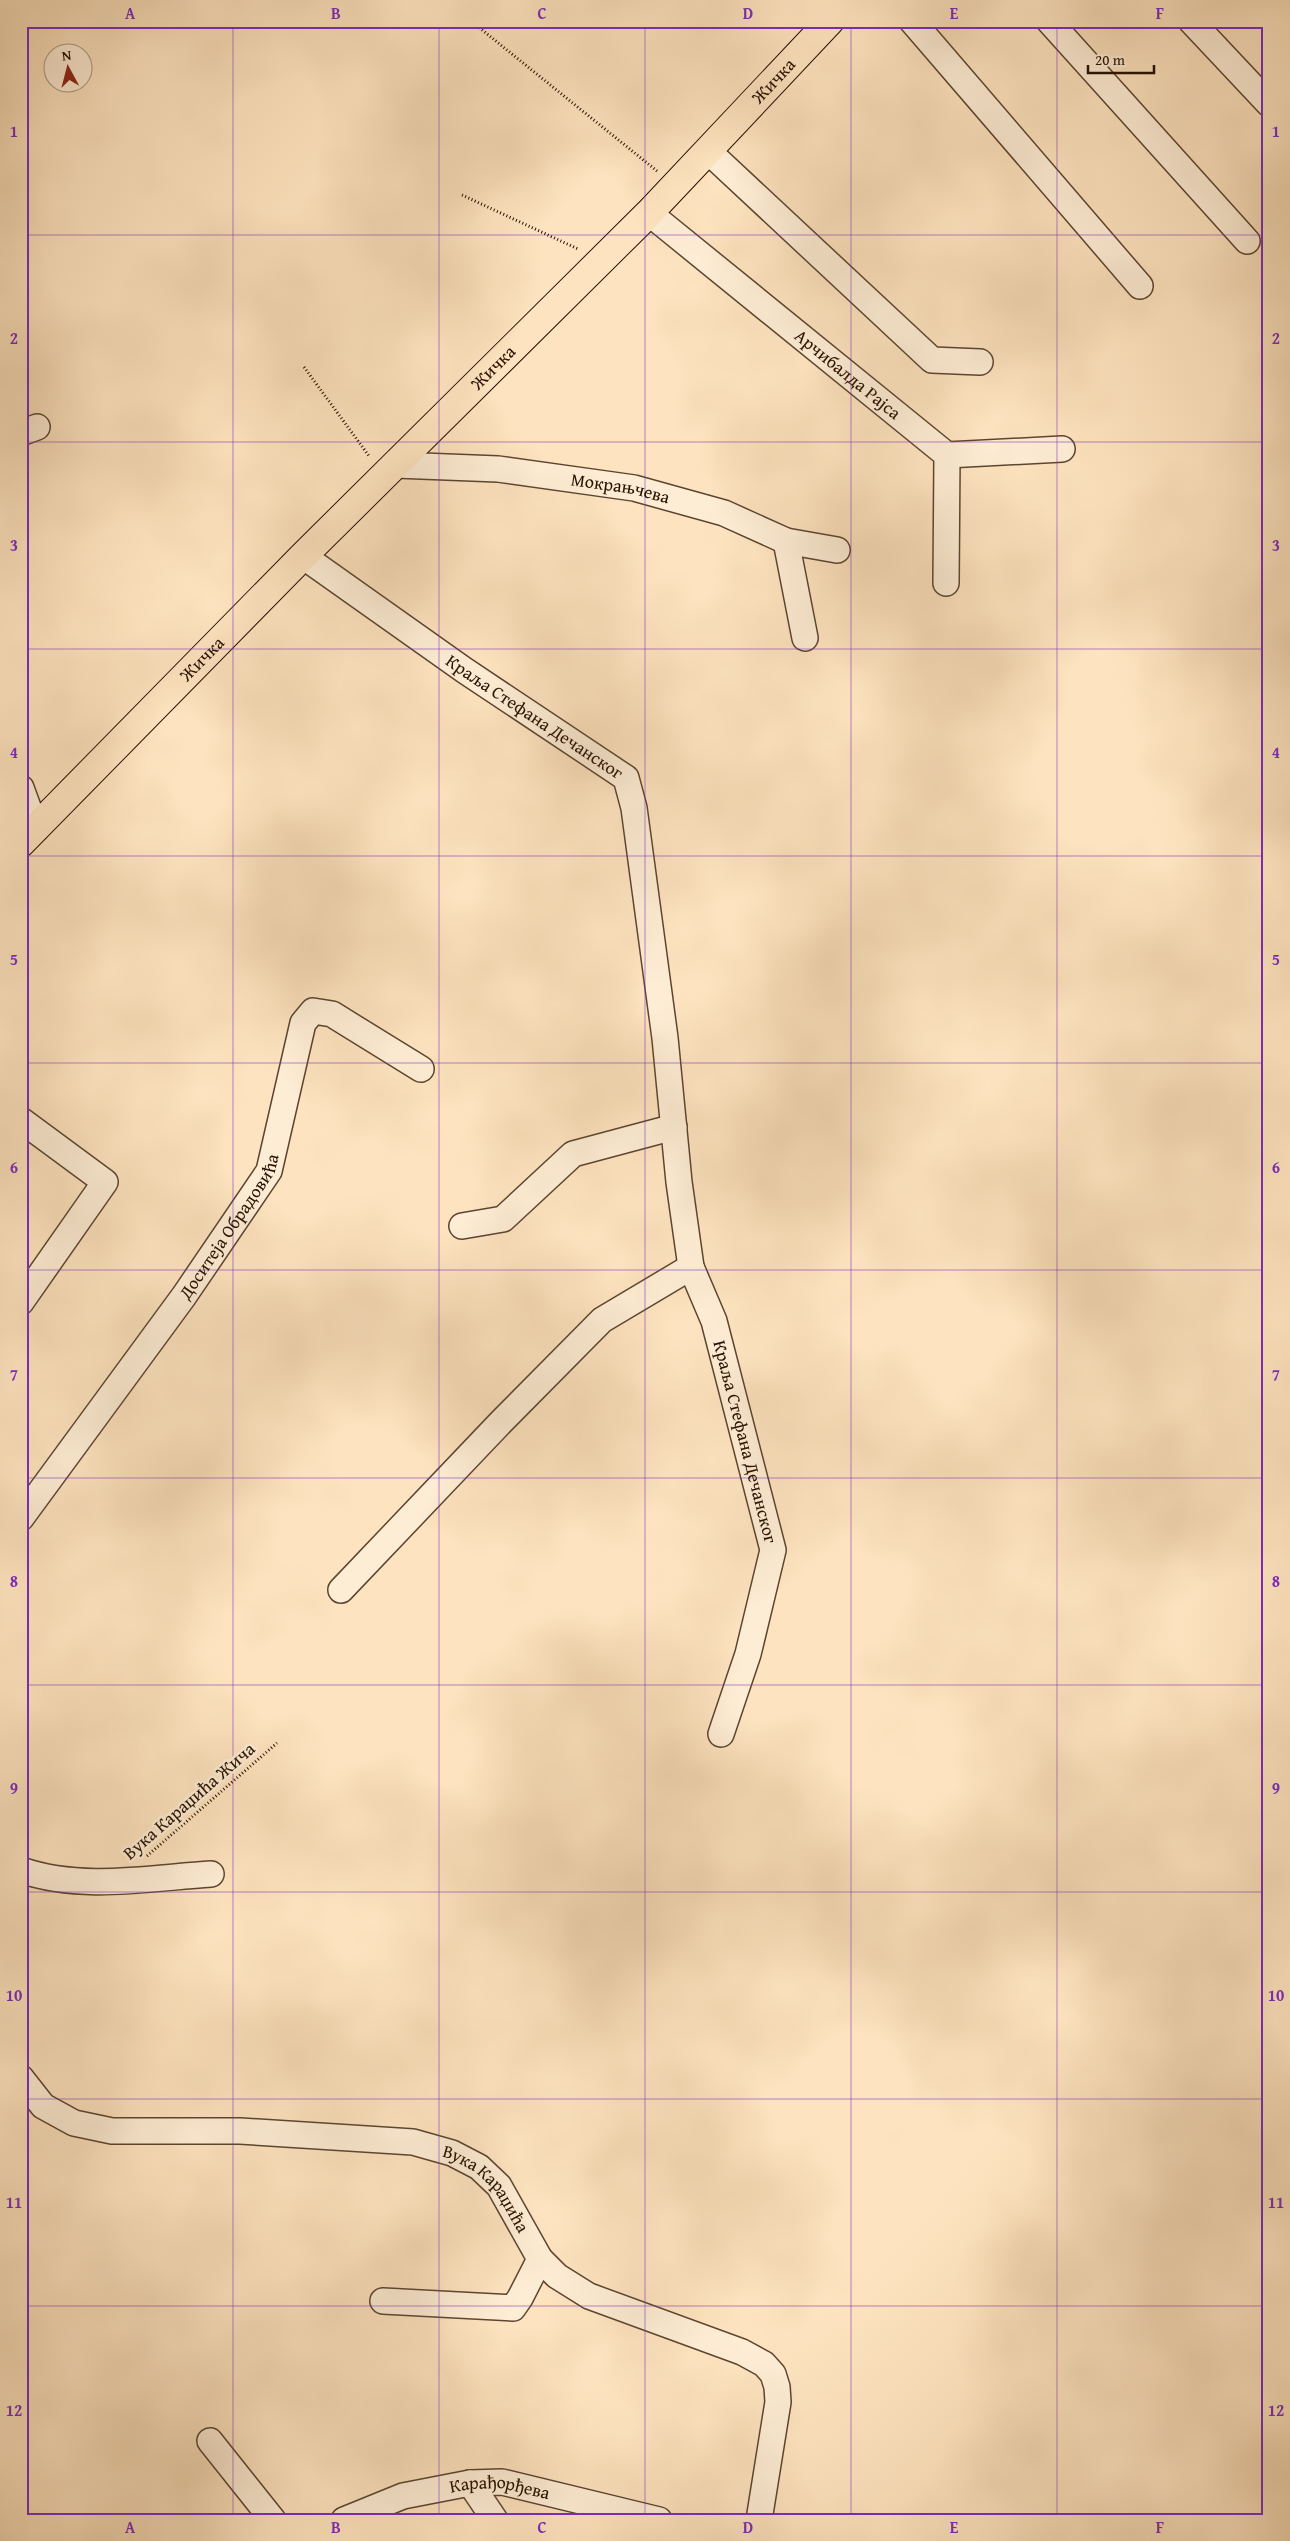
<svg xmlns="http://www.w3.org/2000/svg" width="1290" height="2541" viewBox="0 0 1290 2541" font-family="'Gentium Book Plus',serif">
  <rect width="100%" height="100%" fill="#fde3bf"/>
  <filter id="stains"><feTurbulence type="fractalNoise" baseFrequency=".004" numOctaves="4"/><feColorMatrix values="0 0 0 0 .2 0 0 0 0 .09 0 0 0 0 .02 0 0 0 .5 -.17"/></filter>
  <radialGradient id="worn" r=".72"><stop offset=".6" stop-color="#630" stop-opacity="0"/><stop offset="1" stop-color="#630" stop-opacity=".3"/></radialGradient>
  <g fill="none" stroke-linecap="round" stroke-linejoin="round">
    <defs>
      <g id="minor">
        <path d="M912 21 1140 286"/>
        <path d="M1049 21 1247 241"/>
        <path d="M1191 21 1269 104"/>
        <path d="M708 151 932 360 980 362"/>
        <path id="s1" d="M649 213 947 455 946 583"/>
        <path d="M21 433 37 427"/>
        <path d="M947 455 1062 449"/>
        <path id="s2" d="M396 465 498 469 634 488 724 513 786 541 837 550"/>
        <path d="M786 541 805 638"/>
        <path id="s3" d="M303 556 464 670 626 778 634 808 665 1038 679 1182 691 1267 714 1321 773 1550 748 1654 721 1734"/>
        <path d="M21 788 36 829"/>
        <path d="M21 1120 105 1182 21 1302"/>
        <path d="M462 1226 503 1219 573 1154 674 1127"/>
        <path id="s4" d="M21 1518 184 1296 269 1171 303 1023 313 1011 332 1014 421 1069"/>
        <path d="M341 1590 501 1422 602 1320 691 1267"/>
        <path d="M21 1870C81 1891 149 1878 211 1874"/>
        <path id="s5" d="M21 2078 43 2106 74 2123 112 2131H240L413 2142 452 2153 479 2167 499 2186 540 2259 557 2276 589 2296 742 2352 764 2364 773 2374 777 2387 778 2402 759 2520"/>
        <path d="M383 2301 513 2308 520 2298 540 2259"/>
        <path d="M210 2441 273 2520"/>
        <path d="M470 2483 495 2520"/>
        <path id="s6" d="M344 2520 403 2496 470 2483 502 2482 659 2520"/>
      </g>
      <g id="major">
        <path id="s7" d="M21 843 303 556 649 213 830 21"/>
      </g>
    </defs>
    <use href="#minor" stroke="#5c4530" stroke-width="28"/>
    <use href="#major" stroke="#271000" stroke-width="30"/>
    <path stroke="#271000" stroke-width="3" stroke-dasharray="1 2.5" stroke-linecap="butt" d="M471 21 657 171
      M462 195 578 249
      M304 367 369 456
      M147 1856 277 1743"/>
    <use href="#minor" stroke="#feedd5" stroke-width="25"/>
    <use href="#major" stroke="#fde3bf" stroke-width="28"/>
  </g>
  <path fill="none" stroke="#7b2cbf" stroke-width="1" stroke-opacity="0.55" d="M233 21V2520M439 21V2520M645 21V2520M851 21V2520M1057 21V2520M21 235H1269M21 442H1269M21 649H1269M21 856H1269M21 1063H1269M21 1270H1269M21 1478H1269M21 1685H1269M21 1892H1269M21 2099H1269M21 2306H1269"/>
  <g text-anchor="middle" stroke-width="5" stroke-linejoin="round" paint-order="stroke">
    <g font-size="18" fill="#271000" stroke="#feedd5">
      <text dy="6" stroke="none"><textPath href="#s7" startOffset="1071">Жичка</textPath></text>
      <text dy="6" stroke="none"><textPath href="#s7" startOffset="670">Жичка</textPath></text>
      <text dy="6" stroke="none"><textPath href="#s1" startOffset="256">Арчибалда Рајса</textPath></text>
      <text dy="6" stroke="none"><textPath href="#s2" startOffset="226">Мокрањчева</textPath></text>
      <text dy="6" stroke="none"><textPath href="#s7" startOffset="258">Жичка</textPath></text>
      <text dy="6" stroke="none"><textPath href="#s3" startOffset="282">Краља Стефана Дечанског</textPath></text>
      <text dy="6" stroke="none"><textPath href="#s4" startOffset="359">Доситеја Обрадовића</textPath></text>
      <text dy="6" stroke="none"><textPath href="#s3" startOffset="1069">Краља Стефана Дечанског</textPath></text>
      <text transform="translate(189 1801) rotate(-41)" y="6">Вука Караџића Жича</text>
      <text dy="6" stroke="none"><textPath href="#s5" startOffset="502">Вука Караџића</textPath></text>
      <text dy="6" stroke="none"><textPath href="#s6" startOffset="162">Карађорђева</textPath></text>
    </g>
  </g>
  <rect width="1290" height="2541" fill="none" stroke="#fde3bf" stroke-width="55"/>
  <g transform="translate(68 68) rotate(353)"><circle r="24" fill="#feedd5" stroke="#a89580"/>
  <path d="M0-4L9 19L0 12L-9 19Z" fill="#8f2418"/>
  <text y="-8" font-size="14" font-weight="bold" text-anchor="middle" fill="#271000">N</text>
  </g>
  <path d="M1088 65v8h66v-8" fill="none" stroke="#271000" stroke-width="2.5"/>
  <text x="1095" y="65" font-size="15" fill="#271000" stroke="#feedd5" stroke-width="4" paint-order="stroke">20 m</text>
  <rect x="28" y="28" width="1234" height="2486" fill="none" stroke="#7b2cbf" stroke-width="2"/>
  <g font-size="16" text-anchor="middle" font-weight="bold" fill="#7b2cbf">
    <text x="130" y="19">A</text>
    <text x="336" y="19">B</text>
    <text x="542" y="19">C</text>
    <text x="748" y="19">D</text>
    <text x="954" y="19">E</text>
    <text x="1160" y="19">F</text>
    <text x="14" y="137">1</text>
    <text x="1276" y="137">1</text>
    <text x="14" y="344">2</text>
    <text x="1276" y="344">2</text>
    <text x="14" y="551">3</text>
    <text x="1276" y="551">3</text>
    <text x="14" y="758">4</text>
    <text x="1276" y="758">4</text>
    <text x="14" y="965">5</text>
    <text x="1276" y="965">5</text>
    <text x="14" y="1173">6</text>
    <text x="1276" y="1173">6</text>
    <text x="14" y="1380">7</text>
    <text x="1276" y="1380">7</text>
    <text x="14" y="1587">8</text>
    <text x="1276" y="1587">8</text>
    <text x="14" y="1794">9</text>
    <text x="1276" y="1794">9</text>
    <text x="14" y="2001">10</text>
    <text x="1276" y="2001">10</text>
    <text x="14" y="2208">11</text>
    <text x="1276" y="2208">11</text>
    <text x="14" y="2416">12</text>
    <text x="1276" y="2416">12</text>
    <text x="130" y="2533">A</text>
    <text x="336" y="2533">B</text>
    <text x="542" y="2533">C</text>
    <text x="748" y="2533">D</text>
    <text x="954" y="2533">E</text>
    <text x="1160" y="2533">F</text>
  </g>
  <rect width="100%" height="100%" filter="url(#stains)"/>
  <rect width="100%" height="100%" fill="url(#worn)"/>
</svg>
